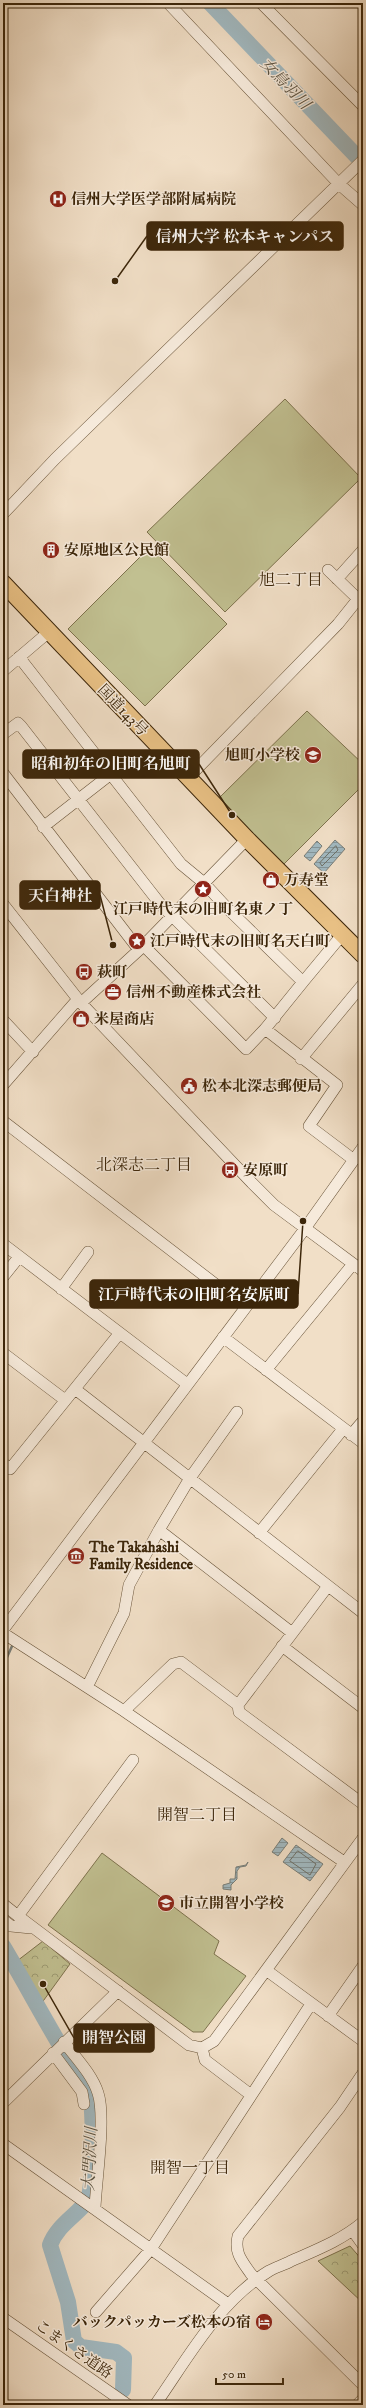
<svg xmlns="http://www.w3.org/2000/svg" width="366" height="2408" viewBox="0 0 366 2408" font-family="'IM FELL DW Pica','Noto Serif JP',serif">
  <defs>
    <pattern id="forest-crowns" width="20" height="18" patternUnits="userSpaceOnUse"><rect width="20" height="18" fill="#c1c091"/><path d="M2 6a3 3 0 1 1 6 0M12 15a3 3 0 1 1 6 0" fill="none" stroke="#9e9c75"/></pattern>
    <pattern id="water-rules" width="6" height="5" patternUnits="userSpaceOnUse"><rect width="6" height="5" fill="#a1b9c1"/><path d="M0 2.5h6" fill="none" stroke="#84969b"/></pattern>
  </defs>
  <rect width="100%" height="100%" fill="#f1dfc7"/>
  <filter id="stains"><feTurbulence type="fractalNoise" baseFrequency=".005" numOctaves="4"/><feColorMatrix values="0 0 0 0 .2 0 0 0 0 .09 0 0 0 0 .02 0 0 0 .5 -.17"/></filter>
  <radialGradient id="worn" r=".72"><stop offset=".6" stop-color="#630" stop-opacity="0"/><stop offset="1" stop-color="#630" stop-opacity=".3"/></radialGradient>
  <path fill="url(#forest-crowns)" stroke="#7e734e" d="M43 1941 70 1964 41 2004 17 1961Z
    M350 2246 363 2261V2303L318 2261Z"/>
  <path fill="#c1c091" stroke="#7e734e" d="M285 399 361 478 225 612 147 532Z
    M150 547 227 624 145 706 68 629Z
    M307 711 363 764V785L283 865 218 799Z
    M102 1853 219 1941 214 1954 246 1976 203 2032H193L48 1925Z"/>
  <path fill="url(#water-rules)" stroke="#797e78" d="M335 840 345 849 324 873 314 864Z
    M317 841 322 846 310 861 304 856Z
    M282 1838 288 1843 278 1856 272 1852Z
    M296 1845 323 1864 310 1881 283 1862Z
    M248 1862 246 1866 240 1867 237 1871V1879L231 1885V1890L223 1889V1885L230 1883V1879H235L236 1867 246 1865Z"/>
  <g fill="none" stroke-linecap="round" stroke-linejoin="round">
    <path stroke="#6e7066" stroke-width="1" d="M336 846 338 850 322 866 320 863Z
      M298 1851 316 1864 310 1875 290 1861Z"/>
    <path stroke="#797e78" stroke-width="2.5" d="M3 1666 13 1644"/>
    <path stroke="#a1b9c1" stroke-width="16" d="M210 3 363 163
      M3 1946C24 1981 43 2017 64 2052 71 2065 82 2077 88 2090 95 2103 93 2180 89 2196 85 2211 58 2222 50 2245L68 2302 74 2341 81 2347 116 2352 124 2358 123 2390"/>
    <defs>
      <path id="minor" d="M168 3 339 184 363 205
        M261 3 363 106
        M3 514 55 459 363 160
        M328 570 358 599
        M337 579 363 550
        M19 657 181 864 204 883 227 908 303 982 342 935
        M3 671 50 631
        M3 734 18 723 21 726 161 905 275 1018
        M3 773 139 950
        M189 777 338 624 358 599H363
        M43 827 111 774
        M3 904 81 1003 252 1183 274 1205 363 1271
        M143 945 246 1049 265 1029 303 982
        M81 1003 139 950 247 839
        M3 1020 33 1052
        M265 1029 337 1085 309 1126 354 1160
        M301 1059 363 984
        M3 1085 78 999
        M3 1121 245 1307
        M3 1244 187 1384
        M3 1277 19 1257
        M61 1289 88 1252
        M223 1337 363 1443
        M3 1353 65 1400
        M266 1370 353 1264
        M75 1389 363 1613
        M351 1435 363 1421
        M3 1463 10 1469 119 1334
        M159 1530 291 1632
        M259 1533 343 1429
        M3 1630 301 1234 363 1147
        M3 1633 124 1711 344 1862
        M282 1646 363 1708
        M87 1687 124 1613 129 1585 159 1530 190 1478 237 1412
        M238 1705 328 1586
        M124 1711 173 1664 181 1662 238 1705 239 1712 363 1804
        M133 1760 18 1916 189 2045 202 2048 214 2041 363 1838
        M3 1904 18 1916
        M3 1920 11 1926 31 1928
        M266 1970 363 2041
        M328 2016 363 1966
        M64 2042C75 2057 92 2074 98 2093 106 2117 96 2181 95 2208
        M202 2048 205 2060 251 2095
        M53 2053 82 2092 84 2104
        M363 2073 340 2107 238 2236C234 2253 242 2261 251 2274L363 2385
        M3 2103 118 1991
        M3 2144 228 2304
        M353 2231 363 2245
        M96 2312 151 2249 311 2004
        M3 2318 128 2405
        M155 2405C188 2358 218 2302 269 2271 276 2267 284 2265 291 2261 316 2250 342 2240 363 2222
        M357 2405 363 2399"/>
      <path id="highway" d="M3 583 247 839 363 955"/>
    </defs>
    <use href="#minor" stroke="#695439" stroke-width="12"/>
    <use href="#highway" stroke="#3c260a" stroke-width="18"/>
    <use href="#minor" stroke="#f6eadb" stroke-width="11"/>
    <use href="#highway" stroke="#e8c084" stroke-width="16"/>
  </g>
  <defs>
    <symbol id="hospital-disc" viewBox="-11 -11 22 22"><circle r="9.5" fill="#8f2418" stroke="#f6eadb"/><path d="M-5-5h3v3.5h4V-5h3V5h-3V1.5h-4V5h-3Z" fill="#fff"/></symbol>
    <symbol id="building-disc" viewBox="-11 -11 22 22"><circle r="9.5" fill="#8f2418" stroke="#f6eadb"/><path d="M-4-6H4V6H1V3H-1V6H-4ZM-2.5-4.3h1.7v1.8h-1.7ZM.8-4.3h1.7v1.8H.8ZM-2.5-1h1.7V.8h-1.7ZM.8-1h1.7V.8H.8Z" fill="#fff"/></symbol>
    <symbol id="school-disc" viewBox="-11 -11 22 22"><circle r="9.5" fill="#8f2418" stroke="#f6eadb"/><path d="M0-5L7-2L0 1L-7-2ZM-4 1L0 2.5L4 1V4Q0 6-4 4Z" fill="#fff"/></symbol>
    <symbol id="shop-disc" viewBox="-11 -11 22 22"><circle r="9.5" fill="#8f2418" stroke="#f6eadb"/><path d="M-5-2.5h2.3a2.7 3.5 0 0 1 5.4 0H5L5.5 6h-11ZM-1.5-2.5h3a1.5 2.3 0 0 0-3 0Z" fill="#fff"/></symbol>
    <symbol id="sight-disc" viewBox="-11 -11 22 22"><circle r="9.5" fill="#8f2418" stroke="#f6eadb"/><path d="M0-6L1.8-2.2L6-1.7L2.9 1.2L3.7 5.4L0 3.3L-3.7 5.4L-2.9 1.2L-6-1.7L-1.8-2.2Z" fill="#fff"/></symbol>
    <symbol id="bus-disc" viewBox="-11 -11 22 22"><circle r="9.5" fill="#8f2418" stroke="#f6eadb"/><path d="M-5-6H5V4H4V6H2V4H-2V6H-4V4H-5ZM-3.5-4V0h7V-4ZM-3.5 1.2v1.5H-2V1.2ZM2 1.2v1.5H3.5V1.2Z" fill="#fff"/></symbol>
    <symbol id="office-disc" viewBox="-11 -11 22 22"><circle r="9.5" fill="#8f2418" stroke="#f6eadb"/><path d="M-6-3h4V-5.5h4V-3h4V5H-6ZM-1-4.5V-3h2v-1.5ZM-6 0V1H6V0Z" fill="#fff"/></symbol>
    <symbol id="civic-disc" viewBox="-11 -11 22 22"><circle r="9.5" fill="#8f2418" stroke="#f6eadb"/><path d="M-.6-6.5H3V-4.5H.6V-3L4-1V1h2V6H-6V1h2V-1L-.6-3ZM-1.2 2.5V6h2.4V2.5Z" fill="#fff"/></symbol>
    <symbol id="museum-disc" viewBox="-11 -11 22 22"><circle r="9.5" fill="#8f2418" stroke="#f6eadb"/><path d="M0-6L6-3V-2H-6V-3ZM-5-1h2V3h-2ZM-1-1h2V3h-2ZM3-1h2V3H3ZM-6 4H6V6H-6Z" fill="#fff"/></symbol>
    <symbol id="hotel-disc" viewBox="-11 -11 22 22"><circle r="9.5" fill="#8f2418" stroke="#f6eadb"/><path d="M-6-4.5h1.5V1H6V5H4.5V3h-9V5H-6ZM-4 0a1.8 1.8 0 1 1 3.6 0ZM.5 0V-2.5h3Q6-2.5 6 0Z" fill="#fff"/></symbol>
  </defs>
  <g fill-rule="evenodd">
    <use href="#hospital-disc" x="48" y="189" width="20" height="20"/>
    <use href="#building-disc" x="41" y="540" width="20" height="20"/>
    <use href="#school-disc" x="303" y="745" width="20" height="20"/>
    <use href="#shop-disc" x="261" y="870" width="20" height="20"/>
    <use href="#sight-disc" x="193" y="879" width="20" height="20"/>
    <use href="#sight-disc" x="127" y="931" width="20" height="20"/>
    <use href="#bus-disc" x="74" y="962" width="20" height="20"/>
    <use href="#office-disc" x="103" y="982" width="20" height="20"/>
    <use href="#shop-disc" x="71" y="1009" width="20" height="20"/>
    <use href="#civic-disc" x="179" y="1076" width="20" height="20"/>
    <use href="#bus-disc" x="220" y="1160" width="20" height="20"/>
    <use href="#museum-disc" x="66" y="1546" width="20" height="20"/>
    <use href="#school-disc" x="156" y="1893" width="20" height="20"/>
    <use href="#hotel-disc" x="254" y="2312" width="20" height="20"/>
  </g>
  <g text-anchor="middle" stroke-width="3" stroke-linejoin="round" paint-order="stroke">
    <g font-size="15" font-weight="bold" fill="#3c260a" stroke="#f6eadb" text-anchor="start">
      <text x="71" y="204">信州大学医学部附属病院</text>
      <text x="64" y="555">安原地区公民館</text>
      <text x="300" y="760" text-anchor="end">旭町小学校</text>
      <text x="284" y="885">万寿堂</text>
      <text x="203" y="914" text-anchor="middle">江戸時代末の旧町名東ノ丁</text>
      <text x="150" y="946">江戸時代末の旧町名天白町</text>
      <text x="97" y="977">萩町</text>
      <text x="126" y="997">信州不動産株式会社</text>
      <text x="94" y="1024">米屋商店</text>
      <text x="202" y="1091">松本北深志郵便局</text>
      <text x="243" y="1175">安原町</text>
      <text x="89" y="1552">The Takahashi<tspan x="89" dy="17">Family Residence</tspan></text>
      <text x="179" y="1908">市立開智小学校</text>
      <text x="251" y="2327" text-anchor="end">バックパッカーズ松本の宿</text>
    </g>
    <g font-size="15" fill="#3c260a" stroke="#f6eadb">
      <text transform="translate(123 710) rotate(46)" y="5">国道143号</text>
      <text transform="translate(74 2349) rotate(35)" y="5">こまくさ道路</text>
    </g>
    <g font-size="16" font-style="italic" fill="#5a5241" stroke="#f6eadb">
      <text transform="translate(286 83) rotate(46)" y="6">女鳥羽川</text>
      <text transform="translate(89 2159) rotate(-87)" y="6">大門沢川</text>
    </g>
    <g font-size="16" fill="#3c260a" stroke="#f6eadb">
      <text x="291" y="585">旭二丁目</text>
      <text x="144" y="1170">北深志二丁目</text>
      <text x="197" y="1820">開智二丁目</text>
      <text x="190" y="2173">開智一丁目</text>
    </g>
  </g>
  <path fill="none" stroke="#3c260a" stroke-width="1.5" d="M115 281L147 236M232 815L199 764M113 945L100 895M303 1221L298 1294M43 1984L74 2038"/>
  <g fill="#3c260a" stroke="#f6eadb" stroke-width="1.5">
    <circle cx="115" cy="281" r="4"/>
    <circle cx="232" cy="815" r="4"/>
    <circle cx="113" cy="945" r="4"/>
    <circle cx="303" cy="1221" r="4"/>
    <circle cx="43" cy="1984" r="4"/>
  </g>
  <g fill="#3c260a" stroke="#3c260a" stroke-width="1.5">
    <rect x="147" y="222" width="196" height="28" rx="4"/>
    <rect x="23" y="750" width="176" height="28" rx="4"/>
    <rect x="20" y="881" width="80" height="28" rx="4"/>
    <rect x="90" y="1280" width="208" height="28" rx="4"/>
    <rect x="74" y="2024" width="80" height="28" rx="4"/>
  </g>
  <g font-size="16" text-anchor="middle" font-weight="bold" fill="#fff">
    <text x="245" y="242">信州大学 松本キャンパス</text>
    <text x="111" y="769">昭和初年の旧町名旭町</text>
    <text x="60" y="901">天白神社</text>
    <text x="194" y="1300">江戸時代末の旧町名安原町</text>
    <text x="114" y="2043">開智公園</text>
  </g>
  <rect width="366" height="2408" fill="none" stroke="#f1dfc7" stroke-width="16"/>
  <rect x="4" y="4" width="358" height="2400" fill="none" stroke="#3c260a" stroke-width="2"/>
  <rect x="8" y="8" width="350" height="2392" fill="none" stroke="#3c260a"/>
  <path d="M216 2378v6h67v-6" fill="none" stroke="#3c260a" stroke-width="2"/>
  <text x="222" y="2378" font-size="12" fill="#3c260a" stroke="#f6eadb" stroke-width="3" paint-order="stroke">50 m</text>
  <rect width="100%" height="100%" filter="url(#stains)"/>
  <rect width="100%" height="100%" fill="url(#worn)"/>
</svg>
